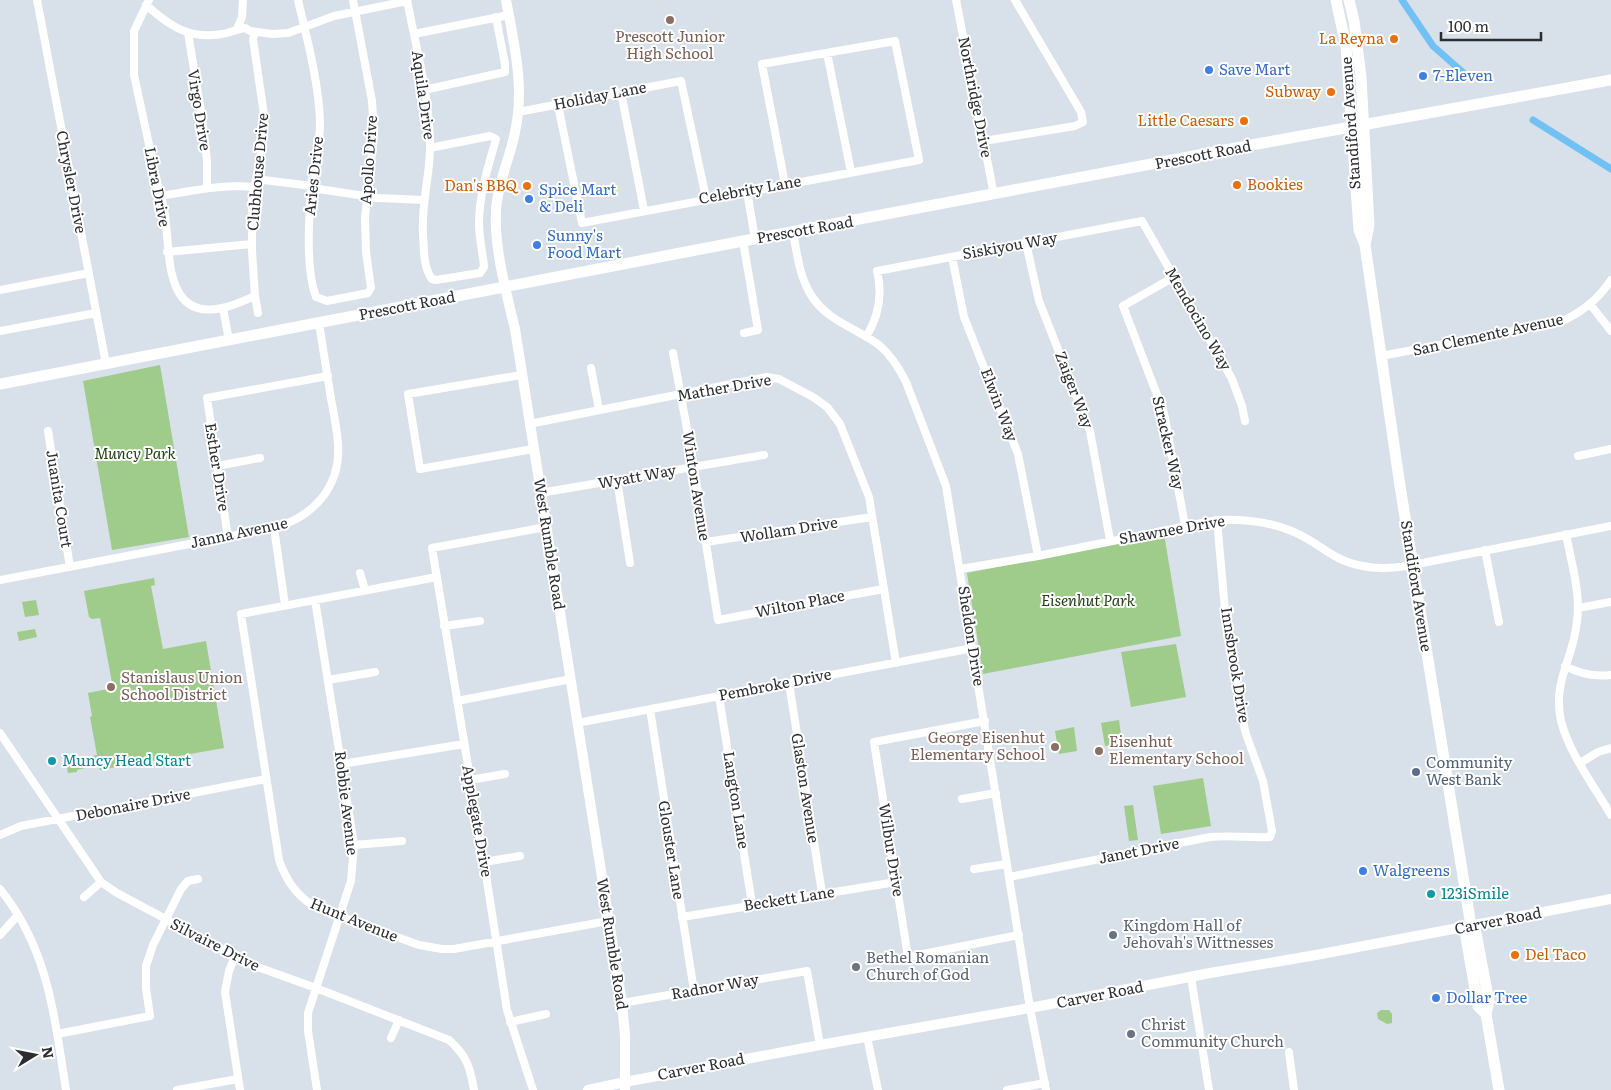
<svg xmlns="http://www.w3.org/2000/svg" width="1611" height="1090" viewBox="0 0 1611 1090" font-family="Literata,serif">
  <rect width="100%" height="100%" fill="#d8e0ea"/>
  <path fill="#9fcb8b" d="M160 365 189 537 112 550 83 381Z
    M1164 534 1181 636 983 674 967 573Z
    M154 578 155 585 151 586 163 649 206 641 224 748 100 770 98 765 77 770V772L68 773 66 762 97 755 90 717 92 716 88 693 113 688 100 618 92 619 89 617 84 591Z
    M36 600 39 615 25 617 22 602Z
    M35 629 37 637 19 641 17 632Z
    M1176 644 1186 697 1131 707 1121 652Z
    M1119 720 1122 743 1105 746 1101 723Z
    M1074 727 1077 751 1059 754 1055 731Z
    M1203 778 1211 826 1161 834 1153 786Z
    M1133 805 1138 840 1129 841 1124 806Z
    M1381 1010H1389L1392 1014V1023L1387 1024 1378 1019 1377 1013Z"/>
  <g fill="none" stroke-linecap="round" stroke-linejoin="round">
    <path stroke="#71c1f4" stroke-width="7" d="M1402 0 1433 46 1467 76
      M1533 120 1611 169"/>
    <path stroke="#fff" stroke-width="8" d="M37 0 106 364
      M149 0 134 31V75L158 186C162 199 165 211 166 224 170 260 167 320 222 308 234 306 245 300 255 296
      M298 0C307 39 319 83 320 123 320 143 315 161 312 180 309 211 305 268 316 297L327 301 368 293 371 288 366 252 365 218 374 133 372 101 353 0
      M407 0C416 48 430 97 430 147 430 176 421 205 423 234 424 248 423 267 432 279L436 280 480 273 484 267C483 253 479 238 479 224 479 195 488 167 496 139L490 136 430 148
      M956 0 994 195
      M146 5C170 26 189 40 222 34 230 33 237 29 245 28L250 31 272 34 288 33 334 16 407 1
      M237 29 242 17 243 0
      M255 32 253 39 264 115 262 150 252 198V251L255 296 258 313
      M188 33 202 117 207 161V188
      M414 34 509 15
      M827 53 851 172
      M424 90 505 72V64L496 17
      M621 92 644 210
      M558 105 582 223 919 160 895 41 762 64 785 184
      M518 112 681 81 706 198
      M984 141 1075 126 1083 122 1081 112 1015 0
      M256 179 312 186
      M312 188 378 198 424 200
      M747 191 755 239
      M161 196C192 191 223 184 254 187
      M793 232C797 253 799 276 811 295 827 321 856 328 879 345 891 355 899 368 906 382L946 486 1030 1008 1046 1090
      M743 241 758 330 744 333
      M1026 243 1039 301 1090 431 1110 540
      M167 252 252 244
      M952 257 964 317 1018 454 1038 556
      M1174 277 1123 306 1164 413 1185 525
      M0 290 89 273
      M1590 304 1611 331
      M223 308 229 340
      M0 331 96 313
      M866 337C879 316 883 295 877 271L1142 221 1232 379 1242 406 1245 421
      M673 353 694 467 718 620 883 589
      M1381 356 1560 322C1581 313 1598 300 1611 280
      M591 368 599 410
      M521 375 408 394 420 469 533 449
      M529 424 767 377 779 379 813 397 827 407 840 424 869 497 896 663
      M48 431 70 567
      M1578 456 1611 449
      M217 466 260 458
      M617 480 630 563
      M540 493 764 455
      M274 528 285 605
      M1566 534C1571 562 1581 593 1577 621 1574 658 1552 681 1561 721 1569 753 1594 786 1611 815
      M228 537 207 398 328 376
      M706 542 872 517
      M1485 550 1499 622
      M960 569 1038 556 1217 520C1242 519 1266 521 1289 530 1306 536 1318 546 1333 555 1356 569 1381 570 1407 566L1611 526
      M360 573 365 590
      M437 577 241 614 279 860C286 881 297 897 317 908L419 945 442 949H454L608 921
      M0 580 274 528C313 517 341 487 338 444 337 429 334 414 331 399 327 373 323 348 319 323
      M315 600 354 845 351 881 308 1013V1031L317 1090
      M1578 608 1611 602
      M444 626 480 621
      M1565 666C1580 674 1594 677 1611 675
      M328 680 375 672
      M789 683 822 893
      M719 696 752 904
      M457 701 571 679
      M650 709 694 991
      M985 721 874 742 908 957 1019 935
      M577 723 973 648
      M0 733 101 882 117 893 252 965 316 988 449 1040C467 1056 470 1067 474 1090
      M1580 763 1598 752 1611 748
      M342 764 464 744
      M470 780 505 774
      M962 799 996 793
      M0 835 21 826 266 779
      M354 845 402 841
      M484 862 520 856
      M974 869 1007 864
      M1009 877 1210 837C1230 835 1250 838 1270 837L1272 831 1263 781 1246 734 1241 713 1225 610 1217 520
      M0 889C49 950 54 1016 66 1090
      M84 897 101 882
      M682 917 896 882
      M0 935 18 915
      M235 956 229 971 225 992 240 1090
      M1191 977 1209 1090
      M622 1003 807 971 820 1045
      M510 1022 546 1014
      M57 1034 150 1016 146 988V966L153 945 181 889 188 881 198 879
      M867 1037 878 1090
      M391 1038 399 1020
      M1289 1052 1294 1090
      M177 1090 238 1079
      M533 1090 507 1010 484 862 432 548 546 527
      M1007 1090 1045 1083"/>
    <path stroke="#fff" stroke-width="10" d="M506 0C514 44 525 87 515 132 510 158 498 182 496 209 494 249 506 291 515 329L622 1003 625 1036V1090
      M588 1090 625 1082 820 1045 1030 1008 1210 973 1316 955 1611 899"/>
    <path stroke="#fff" stroke-width="11" d="M1336 0 1346 46 1359 230 1365 245 1400 486 1471 926 1466 937 1478 1006 1486 1014
      M1349 0 1354 21 1361 77 1369 225 1365 245
      M0 384 743 241 1257 144 1611 80
      M1471 926 1476 933 1489 1002 1486 1014 1499 1090"/>
  </g>
  <g fill="#8d6e63" stroke="#fff" stroke-width="2">
    <circle cx="670" cy="20" r="5"/>
    <circle cx="111" cy="687" r="5"/>
    <circle cx="1055" cy="747" r="5"/>
    <circle cx="1099" cy="751" r="5"/>
  </g>
  <g fill="#e8710a" stroke="#fff" stroke-width="2">
    <circle cx="1394" cy="39" r="5"/>
    <circle cx="1331" cy="92" r="5"/>
    <circle cx="1244" cy="121" r="5"/>
    <circle cx="1237" cy="185" r="5"/>
    <circle cx="527" cy="186" r="5"/>
    <circle cx="1515" cy="955" r="5"/>
  </g>
  <g fill="#3f7fe0" stroke="#fff" stroke-width="2">
    <circle cx="1209" cy="70" r="5"/>
    <circle cx="1423" cy="76" r="5"/>
    <circle cx="529" cy="199" r="5"/>
    <circle cx="537" cy="245" r="5"/>
    <circle cx="1363" cy="871" r="5"/>
    <circle cx="1436" cy="998" r="5"/>
  </g>
  <g fill="#0f9aa8" stroke="#fff" stroke-width="2">
    <circle cx="52" cy="761" r="5"/>
    <circle cx="1431" cy="894" r="5"/>
  </g>
  <circle fill="#5c6f8a" stroke="#fff" stroke-width="2" cx="1416" cy="772" r="5"/>
  <g fill="#6b7280" stroke="#fff" stroke-width="2">
    <circle cx="1113" cy="935" r="5"/>
    <circle cx="856" cy="967" r="5"/>
    <circle cx="1131" cy="1034" r="5"/>
  </g>
  <g text-anchor="middle" stroke-width="4" stroke-linejoin="round" paint-order="stroke">
    <g font-size="15" fill="#785e54" stroke="#fff" text-anchor="start">
      <text x="670" y="42" text-anchor="middle">Prescott Junior<tspan x="670" dy="17">High School</tspan></text>
      <text x="121" y="683">Stanislaus Union<tspan x="121" dy="17">School District</tspan></text>
      <text x="1045" y="743" text-anchor="end">George Eisenhut<tspan x="1045" dy="17">Elementary School</tspan></text>
      <text x="1109" y="747">Eisenhut<tspan x="1109" dy="17">Elementary School</tspan></text>
    </g>
    <g font-size="15" fill="#c56008" stroke="#fff" text-anchor="end">
      <text x="1384" y="44">La Reyna</text>
      <text x="1321" y="97">Subway</text>
      <text x="1234" y="126">Little Caesars</text>
      <text x="1247" y="190" text-anchor="start">Bookies</text>
      <text x="517" y="191">Dan's BBQ</text>
      <text x="1525" y="960" text-anchor="start">Del Taco</text>
    </g>
    <g font-size="15" fill="#366cbe" stroke="#fff" text-anchor="start">
      <text x="1219" y="75">Save Mart</text>
      <text x="1433" y="81">7-Eleven</text>
      <text x="539" y="195">Spice Mart<tspan x="539" dy="17">&amp; Deli</tspan></text>
      <text x="547" y="241">Sunny's<tspan x="547" dy="17">Food Mart</tspan></text>
      <text x="1373" y="876">Walgreens</text>
      <text x="1446" y="1003">Dollar Tree</text>
    </g>
    <g font-size="15" fill="#2a2d31" stroke="#fff">
      <text transform="translate(423 95) rotate(82)" y="5">Aquila Drive</text>
      <text transform="translate(600 96) rotate(-11)" y="5">Holiday Lane</text>
      <text transform="translate(975 97) rotate(79)" y="5">Northridge Drive</text>
      <text transform="translate(199 110) rotate(81)" y="5">Virgo Drive</text>
      <text transform="translate(1351 123) rotate(-94)" y="5">Standiford Avenue</text>
      <text transform="translate(1203 155) rotate(-11)" y="5">Prescott Road</text>
      <text transform="translate(369 160) rotate(-86)" y="5">Apollo Drive</text>
      <text transform="translate(258 172) rotate(-85)" y="5">Clubhouse Drive</text>
      <text transform="translate(314 176) rotate(-84)" y="5">Aries Drive</text>
      <text transform="translate(71 182) rotate(79)" y="5">Chrysler Drive</text>
      <text transform="translate(157 187) rotate(79)" y="5">Libra Drive</text>
      <text transform="translate(750 190) rotate(-10)" y="5">Celebrity Lane</text>
      <text transform="translate(805 230) rotate(-10)" y="5">Prescott Road</text>
      <text transform="translate(1010 246) rotate(-10)" y="5">Siskiyou Way</text>
      <text transform="translate(407 306) rotate(-11)" y="5">Prescott Road</text>
      <text transform="translate(1198 319) rotate(60)" y="5">Mendocino Way</text>
      <text transform="translate(1488 335) rotate(-12)" y="5">San Clemente Avenue</text>
      <text transform="translate(724 388) rotate(-10)" y="5">Mather Drive</text>
      <text transform="translate(1074 390) rotate(69)" y="5">Zaiger Way</text>
      <text transform="translate(999 405) rotate(69)" y="5">Elwin Way</text>
      <text transform="translate(1168 443) rotate(77)" y="5">Stracker Way</text>
      <text transform="translate(217 467) rotate(81)" y="5">Esther Drive</text>
      <text transform="translate(637 477) rotate(-10)" y="5">Wyatt Way</text>
      <text transform="translate(696 486) rotate(81)" y="5">Winton Avenue</text>
      <text transform="translate(59 499) rotate(81)" y="5">Juanita Court</text>
      <text transform="translate(789 530) rotate(-9)" y="5">Wollam Drive</text>
      <text transform="translate(1172 530) rotate(-10)" y="5">Shawnee Drive</text>
      <text transform="translate(239 533) rotate(-12)" y="5">Janna Avenue</text>
      <text transform="translate(549 544) rotate(81)" y="5">West Rumble Road</text>
      <text transform="translate(1416 586) rotate(81)" y="5">Standiford Avenue</text>
      <text transform="translate(800 604) rotate(-11)" y="5">Wilton Place</text>
      <text transform="translate(971 636) rotate(81)" y="5">Sheldon Drive</text>
      <text transform="translate(1235 665) rotate(81)" y="5">Innsbrook Drive</text>
      <text transform="translate(775 685) rotate(-11)" y="5">Pembroke Drive</text>
      <text transform="translate(805 788) rotate(81)" y="5">Glaston Avenue</text>
      <text transform="translate(736 800) rotate(81)" y="5">Langton Lane</text>
      <text transform="translate(346 803) rotate(83)" y="5">Robbie Avenue</text>
      <text transform="translate(133 805) rotate(-11)" y="5">Debonaire Drive</text>
      <text transform="translate(477 821) rotate(80)" y="5">Applegate Drive</text>
      <text transform="translate(671 850) rotate(81)" y="5">Glouster Lane</text>
      <text transform="translate(891 850) rotate(81)" y="5">Wilbur Drive</text>
      <text transform="translate(1139 851) rotate(-11)" y="5">Janet Drive</text>
      <text transform="translate(789 899) rotate(-9)" y="5">Beckett Lane</text>
      <text transform="translate(354 920) rotate(22)" y="5">Hunt Avenue</text>
      <text transform="translate(1498 921) rotate(-11)" y="5">Carver Road</text>
      <text transform="translate(612 944) rotate(81)" y="5">West Rumble Road</text>
      <text transform="translate(215 945) rotate(27)" y="5">Silvaire Drive</text>
      <text transform="translate(715 987) rotate(-10)" y="5">Radnor Way</text>
      <text transform="translate(1100 995) rotate(-11)" y="5">Carver Road</text>
      <text transform="translate(701 1067) rotate(-11)" y="5">Carver Road</text>
    </g>
    <g font-size="15" font-style="italic" fill="#214011" stroke="#fff">
      <text x="135" y="459">Muncy Park</text>
      <text x="1088" y="606">Eisenhut Park</text>
    </g>
    <g font-size="15" fill="#0d838f" stroke="#fff" text-anchor="start">
      <text x="62" y="766">Muncy Head Start</text>
      <text x="1441" y="899">123iSmile</text>
    </g>
    <g font-size="15" fill="#4e5e75" stroke="#fff" text-anchor="start">
      <text x="1426" y="768">Community<tspan x="1426" dy="17">West Bank</tspan></text>
    </g>
    <g font-size="15" fill="#5b616d" stroke="#fff" text-anchor="start">
      <text x="1123" y="931">Kingdom Hall of<tspan x="1123" dy="17">Jehovah's Wittnesses</tspan></text>
      <text x="866" y="963">Bethel Romanian<tspan x="866" dy="17">Church of God</tspan></text>
      <text x="1141" y="1030">Christ<tspan x="1141" dy="17">Community Church</tspan></text>
    </g>
  </g>
  <g transform="translate(35 1055) rotate(80)" stroke="#ffffff" stroke-width="4" paint-order="stroke">
  <path d="M0-4L9 19L0 12L-9 19Z" fill="#2a2d31"/>
  <text y="-8" font-size="14" font-weight="bold" text-anchor="middle" fill="#2a2d31">N</text>
  </g>
  <path d="M1441 32v8h100v-8" fill="none" stroke="#2a2d31" stroke-width="2.5"/>
  <text x="1448" y="32" font-size="15" fill="#2a2d31" stroke="#ffffff" stroke-width="4" paint-order="stroke">100 m</text>
</svg>
